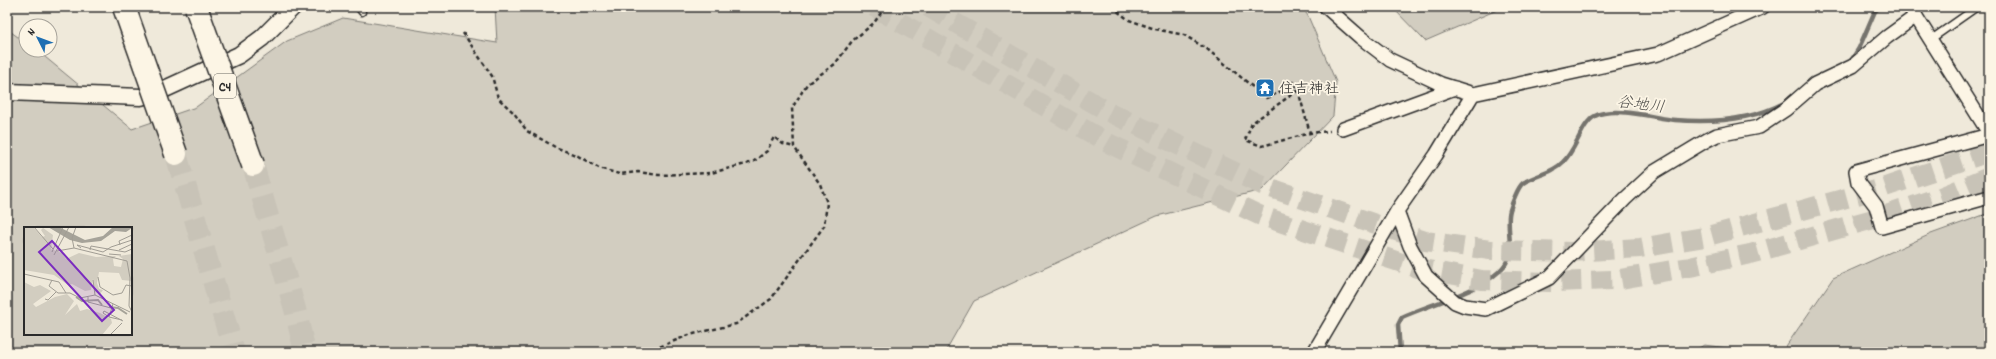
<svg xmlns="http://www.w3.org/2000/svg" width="1996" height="359" viewBox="0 0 1996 359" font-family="Dekko,'Klee One',sans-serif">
  <rect width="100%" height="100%" fill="#efe9da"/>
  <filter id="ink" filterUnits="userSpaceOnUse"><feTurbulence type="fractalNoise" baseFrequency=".025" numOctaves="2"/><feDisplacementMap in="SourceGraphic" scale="8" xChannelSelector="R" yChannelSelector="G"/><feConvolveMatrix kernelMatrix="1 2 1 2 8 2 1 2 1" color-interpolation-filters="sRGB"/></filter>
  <g filter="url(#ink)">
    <path fill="#d2cdc0" stroke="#7e7c76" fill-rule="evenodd" d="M495 7H1302L1308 16 1336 82 1333 116 1262 190 1157 216 974 301 945 352H7V29L26 43V50L39 52 132 129 196 107 287 41 343 18 497 43ZM25 228H131V334H25Z
      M1392 7H1504L1425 41Z
      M1989 213V352H1782L1833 278 1931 234Z
      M1704 345 1759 352H1692Z"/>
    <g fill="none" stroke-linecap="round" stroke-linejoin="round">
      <path stroke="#75736d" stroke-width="4.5" d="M1851 61 1859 48 1875 11 1880 7
        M1400 352 1398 325 1402 317C1430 304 1486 290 1504 266 1516 251 1505 227 1510 210 1512 203 1518 187 1523 183 1536 175 1553 173 1563 162 1577 149 1581 124 1595 116 1614 106 1654 118 1675 120 1712 123 1752 120 1784 103"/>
      <path stroke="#c8c3b7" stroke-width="20" stroke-dasharray="20 10" stroke-linecap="butt" d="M874 7 1108 143 1259 215 1417 268 1482 280 1552 282 1615 280 1690 267 1750 254 1880 217 1943 196 1989 177
        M928 7 1107 111 1262 185 1425 241 1490 250 1571 252 1640 248 1704 237 1879 189 1989 152"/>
      <path stroke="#c8c3b7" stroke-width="22" stroke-dasharray="22 11" stroke-linecap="butt" d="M176 154 234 352
        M253 165 295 309 305 352"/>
      <defs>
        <path id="service" d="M358 7 362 12
          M1930 40 1977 7"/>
        <path id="minor" d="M1326 7 1360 37 1390 60 1441 84 1473 94 1658 54 1763 7
          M1910 7 1989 133
          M1343 129 1455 88
          M1989 135 1856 171 1858 182 1876 206 1882 227 1989 197
          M1397 211 1410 246 1426 276 1455 302 1465 306 1486 309 1549 278 1625 199 1654 172 1707 140 1717 135 1759 127 1786 109 1815 84 1853 66 1887 37 1916 16
          M1314 352 1397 211 1436 155 1473 94"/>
        <path id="tertiary" d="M7 92 141 97 165 89 239 55 262 38 293 7"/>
      </defs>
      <use href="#service" stroke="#2b2b2b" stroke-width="9"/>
      <use href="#minor" stroke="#2b2b2b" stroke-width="16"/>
      <use href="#tertiary" stroke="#2b2b2b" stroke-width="19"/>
      <path stroke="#2b2b2b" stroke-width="2.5" stroke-dasharray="4 3" stroke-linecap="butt" d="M1112 7 1129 20 1155 29 1184 35 1207 49 1266 98 1278 93 1293 82 1298 90 1252 123 1245 140 1262 146 1310 133 1330 131
        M463 33 492 76 498 98 514 113 527 131 555 147 578 156 599 168 619 174 638 172 658 175 711 173 753 162 767 151 774 137 783 144 794 147
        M1298 90 1310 133
        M377 352 397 350 402 352
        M647 352 689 335 736 324 771 299 824 226 827 203 820 184 794 147 792 108 807 84 835 64 852 41 874 23 885 7"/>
      <use href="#service" stroke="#fcf5e5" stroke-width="6"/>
      <use href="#minor" stroke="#fcf5e5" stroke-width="13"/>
      <use href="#tertiary" stroke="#fcf5e5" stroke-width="16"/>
      <defs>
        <path id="motorway-bridge" d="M124 7 176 154
          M196 7 253 165"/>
      </defs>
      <use href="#motorway-bridge" stroke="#2b2b2b" stroke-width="25" stroke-linecap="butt"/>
      <use href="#motorway-bridge" stroke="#fcf5e5" stroke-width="22"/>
    </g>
  </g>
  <defs>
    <symbol id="temple-square" viewBox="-11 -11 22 22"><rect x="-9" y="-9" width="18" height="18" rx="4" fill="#1f6fb2" stroke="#fcf5e5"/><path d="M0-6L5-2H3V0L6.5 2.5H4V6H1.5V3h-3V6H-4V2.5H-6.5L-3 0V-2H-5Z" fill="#fff"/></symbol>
  </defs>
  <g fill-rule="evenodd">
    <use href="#temple-square" x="1254" y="77" width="22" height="22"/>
  </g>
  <g text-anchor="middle" stroke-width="3.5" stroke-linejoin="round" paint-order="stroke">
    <rect fill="#fcf5e5" stroke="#6a6863" stroke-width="1" x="214" y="74" width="22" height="24" rx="3"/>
    <g font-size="14" font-weight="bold" fill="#2b2b2b">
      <text x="225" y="91">C4</text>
    </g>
    <g font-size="15" fill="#2b2b2b" stroke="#fcf5e5" text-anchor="start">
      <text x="1279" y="93">住吉神社</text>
    </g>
    <g font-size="16" font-style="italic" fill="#565552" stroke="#fcf5e5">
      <text transform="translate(1641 103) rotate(7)" y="6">谷地川</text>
    </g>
  </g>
  <g transform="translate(24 227)">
    <rect width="108" height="108" fill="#efe9da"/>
    <path d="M0 0H9L18 10 21 9 17 3 19 1 29 8 27 22 38 26 42 32 55 26 72 30 92 29 89 32 90 39 97 40 99 32 95 29 108 27V54L98 53 95 46 75 45 73 56 75 62 79 63 76 67 71 65 69 52 67 63 61 64 48 57 44 58 30 48 0 43ZM0 55 10 60 16 58 27 64 9 77 12 80 31 70 43 67 50 74 41 88 53 77 56 84 63 82 76 86 87 92 88 96 78 108H0Z" fill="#d2cdc0"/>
    <path d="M24 0H35L61 13 79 9 89 0 108 1 102 5 91 4 77 14 58 16 46 13Z" fill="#a6a399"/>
    <path fill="none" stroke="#a6a399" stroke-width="2" d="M52 70 58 74 74 73 78 78M85 80 94 81 103 87"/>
    <path fill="none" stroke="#a19d94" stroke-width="1" d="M10 0 29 22M52 0 48 11 50 21 103 34 106 51 105 79 108 85M96 18 95 14 108 8M57 21 53 18 79 25 87 20 108 13M66 23 67 19 101 25 108 22M95 23 108 17M33 24 50 21M28 25 39 0M85 27 97 28M30 28 45 0M0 47 35 55 42 66M74 50 76 60 89 68 98 66 102 58 108 59M28 53 25 59 34 66H46L56 71 71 68M69 53 71 68 106 85M64 70V75L87 81M21 72 24 73 32 65M89 77 85 90 98 93M85 90 79 86 80 84 99 94M86 108 98 96"/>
    <path fill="#7b2cbf" fill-opacity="0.15" stroke="#7b2cbf" stroke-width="2" d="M28 14 90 83 78 94 15 25Z"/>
    <rect width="108" height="108" fill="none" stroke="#2b2b2b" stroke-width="2"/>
  </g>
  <rect width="1996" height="359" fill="none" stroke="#fcf5e5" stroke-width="24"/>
  <rect x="12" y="12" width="1972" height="335" fill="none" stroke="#2b2b2b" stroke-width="1.5" filter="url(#ink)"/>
  <g transform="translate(38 38) rotate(312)"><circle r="19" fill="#fcf5e5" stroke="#a8a49b"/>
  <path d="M0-3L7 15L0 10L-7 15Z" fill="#1f6fb2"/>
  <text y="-6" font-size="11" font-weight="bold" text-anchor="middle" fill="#2b2b2b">N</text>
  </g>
</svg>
